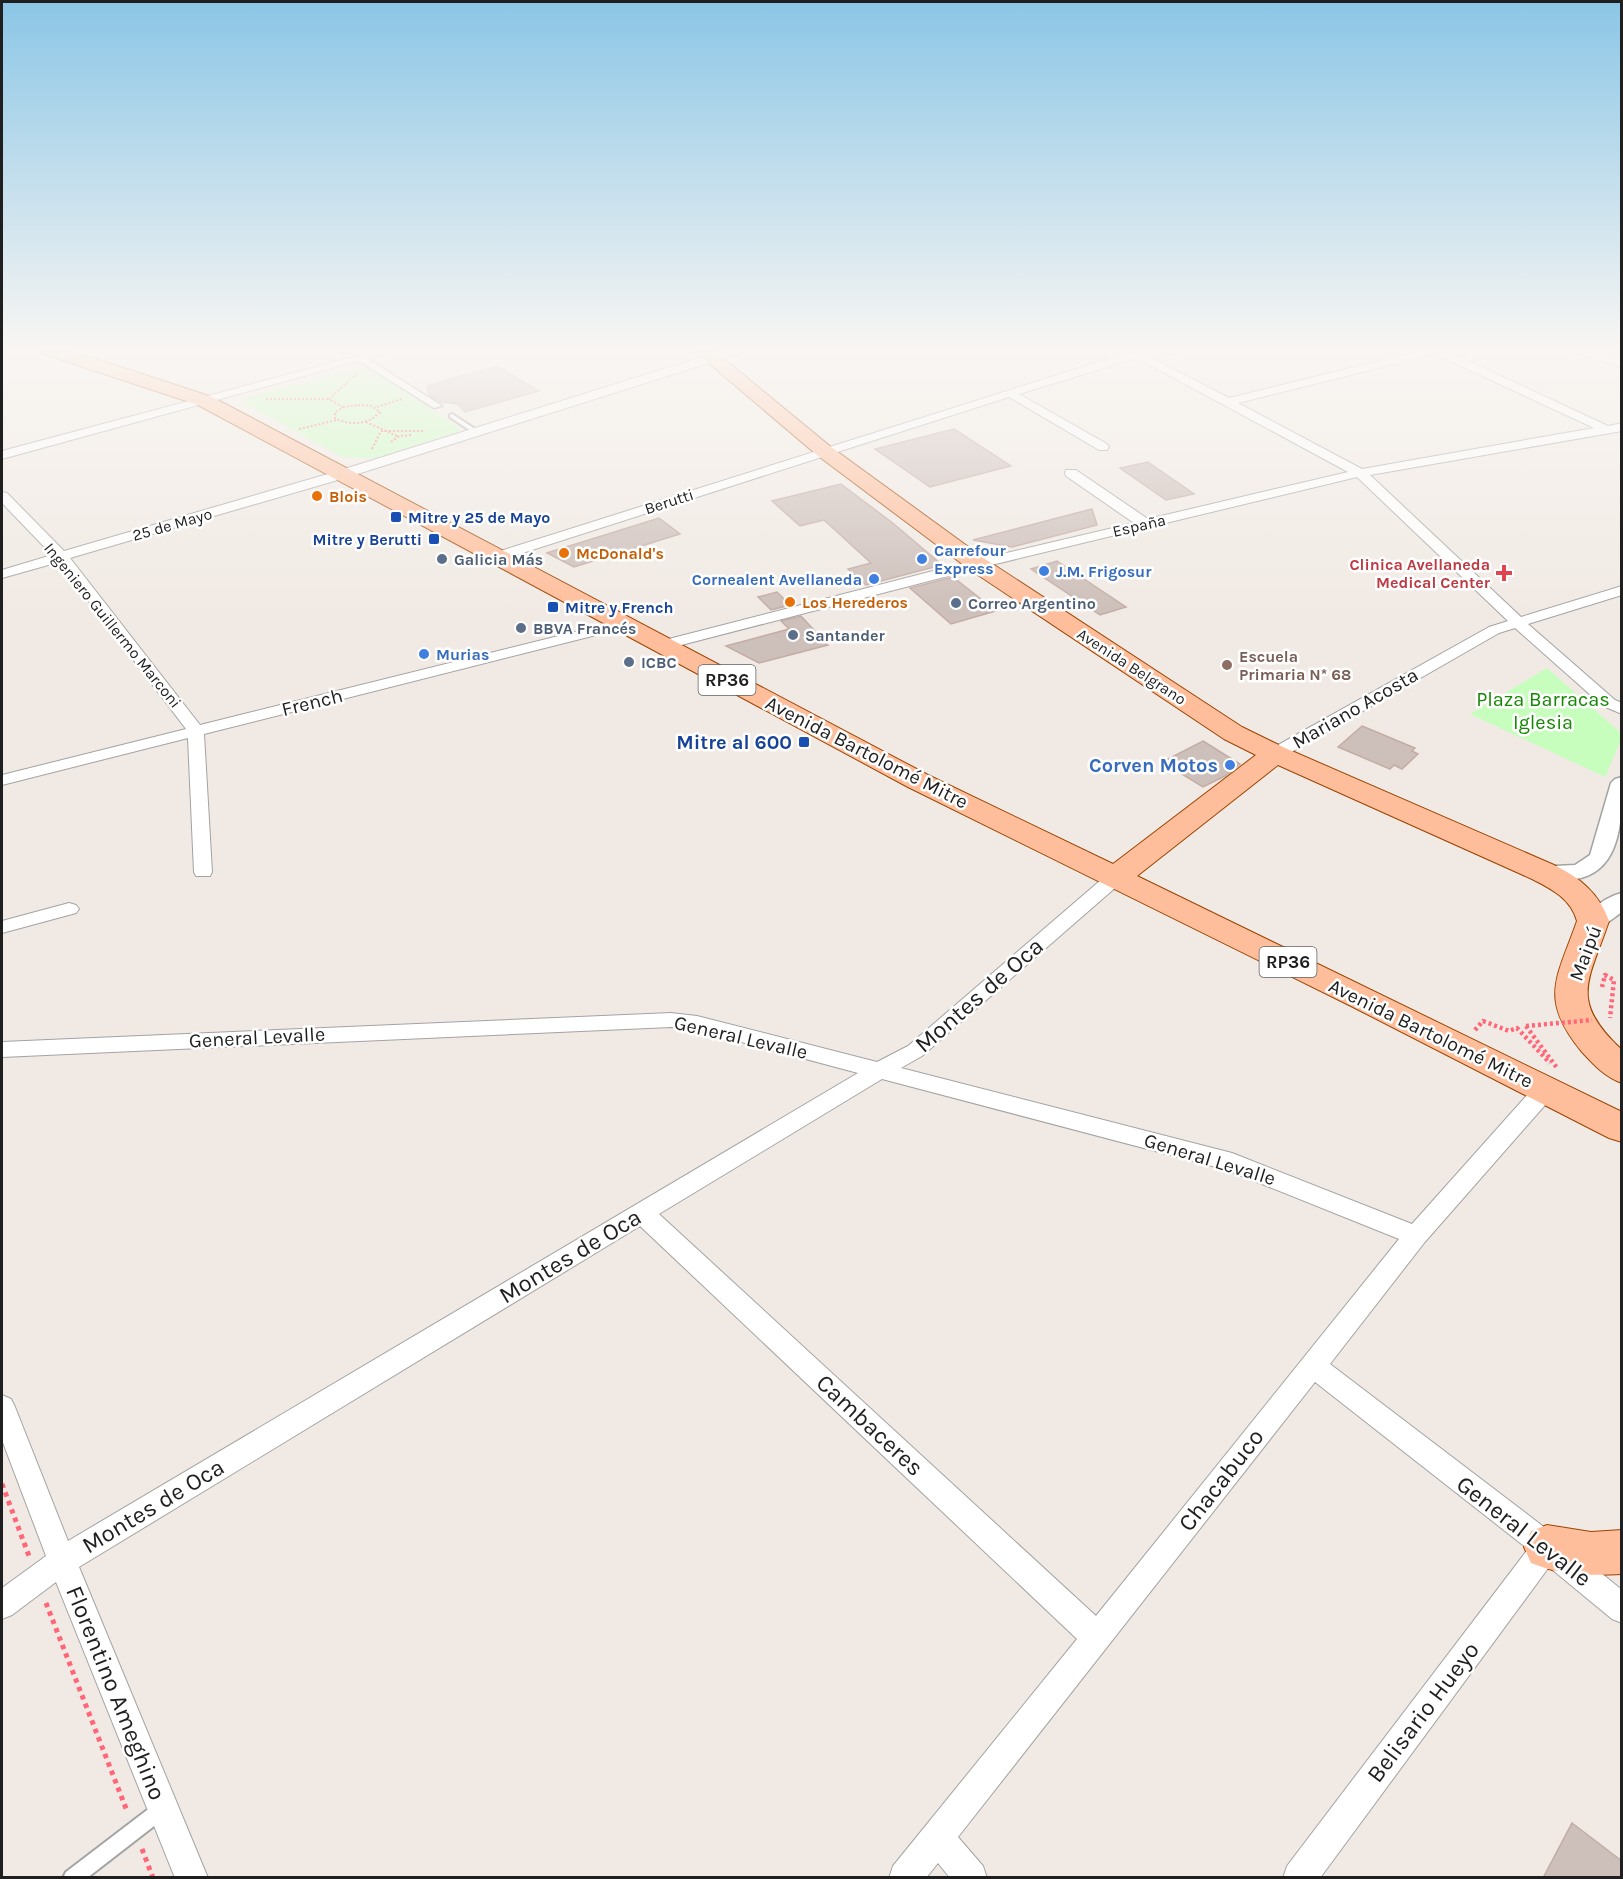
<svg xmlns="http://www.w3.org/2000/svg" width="1623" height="1879" viewBox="0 0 1623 1879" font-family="Karla,sans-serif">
  <rect width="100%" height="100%" fill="#f1eae4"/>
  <path fill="#c7febe" d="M365 366 461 429 458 432 374 458 342 457 244 403 243 399 252 396Z
    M1547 668 1621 733V740L1605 777 1470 714Z"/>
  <path fill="#cdbfba" stroke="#c4aca5" stroke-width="1.5" d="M497 366 539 391 465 412 458 404 441 402 429 395 427 386Z
    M954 429 1011 466 930 487 875 449Z
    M1148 462 1194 494 1166 500 1120 468Z
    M841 484 894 524 942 565 866 585 848 569 871 563 824 520 800 526 772 501Z
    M1092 509 1097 525 1012 547 973 540Z
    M659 518 680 534 574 567 547 553Z
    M1057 561 1126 607 1100 615 1031 569Z
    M953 577 996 611 951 624 910 588Z
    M777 592 790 605 771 610 758 597Z
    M801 616 828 645 759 663 726 646 789 629 781 621Z
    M1362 726 1415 748 1412 751 1418 754 1402 769 1394 765 1390 769 1338 747Z
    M1203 741 1240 764 1225 776 1203 787 1162 762Z
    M1572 1823 1622 1861V1878H1543Z"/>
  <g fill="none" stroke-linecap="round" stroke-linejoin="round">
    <defs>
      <path id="service" d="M452 414 478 431V433H474L450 417V415Z
        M161 1801 167 1804 170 1810 167 1816 87 1878H63L66 1872 155 1804Z"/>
      <path id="pedestrian" d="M359 357H365L442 406 434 408 359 361Z"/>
      <path id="minor" d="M75 349H95L66 358 60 355Z
        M383 349H402L2 459V451Z
        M733 349H753L348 477 70 558 200 725 623 620 628 621 630 624 628 627 204 734 212 872 210 876H196L194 872 188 738 2 785V775L186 729 59 562 2 578V570L52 555 2 503V492L7 493 64 551 338 471 689 361Z
        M1155 349H1191L1186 352 1150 357 1229 398 1428 349H1443L1608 426 1622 423V431L1370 475 1521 617 1622 586V595L1528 624 1615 700 1622 703V714L1603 706 1515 628 1499 633 1281 758H1269L1267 754 1269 750 1489 627 1508 621 1357 477 979 568 662 650 654 645 657 642 972 561 1134 523 1066 476 1065 473 1066 470H1076L1148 519 1348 472 1137 358 1019 394 1107 444 1109 447 1107 450H1099L1009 397 504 559 499 560 492 556 494 553 1124 354ZM1435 354 1594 428 1362 469 1238 403Z
        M1564 349H1583L1622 360V367Z
        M1116 871 1123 873 1125 877 1123 881 922 1056 901 1068 1232 1153 1412 1224 1537 1084 1545 1082 1553 1084 1556 1090 1553 1096 1424 1243 1330 1364 1557 1537 1622 1590V1623L1612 1619 1549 1567 1320 1878H1283L1287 1866 1528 1549 1315 1382 958 1837 983 1866 987 1878H950L938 1863 926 1878H889L893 1866 1077 1639 640 1226 79 1567 208 1878H175L56 1582 12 1615 2 1619V1588L46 1556 2 1440V1395L11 1399 15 1407 68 1541 858 1073 697 1030 671 1027 2 1057V1042L671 1013 697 1016 877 1062 908 1046 1109 873ZM882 1079 1227 1170 1399 1239 1096 1616 659 1214Z
        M69 903 76 905 79 909 76 913 2 933V921Z"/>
      <path id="tertiary" d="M1622 777C1622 814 1623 867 1581 878 1566 881 1549 881 1535 877L1532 872 1535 867 1575 865 1590 855 1611 783 1615 779Z
        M1622 893V912C1609 921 1600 931 1585 927L1581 921C1589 909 1608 896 1622 893Z"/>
      <path id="primary" d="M38 349H66L212 397 928 775 1113 864 1256 755 1224 739 969 569 817 455 692 349H712L831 447 985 559 1242 727 1285 748 1554 865C1580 878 1599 893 1609 921 1589 981 1568 1000 1622 1050V1083C1605 1077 1594 1065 1582 1052 1538 999 1557 978 1577 921 1571 899 1552 889 1532 879L1278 765 1137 876 1622 1112V1142L1609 1138 1351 1006 908 787 198 405 41 353Z
        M1547 1525 1591 1532 1622 1530V1574C1590 1576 1560 1575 1531 1563L1524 1547 1531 1531Z"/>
    </defs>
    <use href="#service" stroke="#a3a3a3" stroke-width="4"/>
    <use href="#pedestrian" stroke="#a3a3a3" stroke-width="3"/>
    <use href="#minor" stroke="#a3a3a3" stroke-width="2"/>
    <use href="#tertiary" stroke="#a3a3a3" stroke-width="3"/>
    <use href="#primary" stroke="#9a4500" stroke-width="2"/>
    <path stroke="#ff6779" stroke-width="2" stroke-dasharray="2 2" stroke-linecap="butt" d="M266 399H329
      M358 405 372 406 380 412C368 425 350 426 335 418V412L344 407Z
      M343 407 329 399 357 373
      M377 407 402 399
      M366 422 397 436
      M299 429 337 420
      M381 431H425
      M391 442 399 436 412 435
      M372 449 381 431"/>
    <path stroke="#ff6779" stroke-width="4.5" stroke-dasharray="3 3" stroke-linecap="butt" d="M1602 987 1605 975 1614 980 1610 1018
      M1526 1026 1557 1068
      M1475 1030 1483 1021 1509 1031 1517 1028 1550 1063"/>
    <path stroke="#ff6779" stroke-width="5" stroke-dasharray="4.5 4.5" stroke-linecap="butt" d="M2 1484 29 1556
      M46 1603 127 1811
      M142 1849 153 1878"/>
    <use href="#service" fill="#fff" fill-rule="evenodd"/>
    <use href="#pedestrian" fill="#fff" fill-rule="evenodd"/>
    <use href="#minor" fill="#fff" fill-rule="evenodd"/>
    <use href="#tertiary" fill="#fff" fill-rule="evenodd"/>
    <use href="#primary" fill="#ffbe9b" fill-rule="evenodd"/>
    <path stroke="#ff6779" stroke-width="4.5" stroke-dasharray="3 3" stroke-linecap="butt" d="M1526 1026 1592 1020"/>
  </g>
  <linearGradient id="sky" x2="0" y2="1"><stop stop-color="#8bc6e6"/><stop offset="0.57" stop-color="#f9f6f3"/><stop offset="1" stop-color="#f9f6f3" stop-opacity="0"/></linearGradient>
  <rect width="1623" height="613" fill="url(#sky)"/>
  <g fill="#e8710a" stroke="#fff" stroke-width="2">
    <circle cx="317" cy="496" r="6"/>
    <circle cx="564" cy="553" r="6"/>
    <circle cx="790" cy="602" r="6"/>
  </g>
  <g fill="#1a4fb4" stroke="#fff" stroke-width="2">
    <rect x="390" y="511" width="12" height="12" rx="3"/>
    <rect x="428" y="533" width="12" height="12" rx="3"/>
    <rect x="547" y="601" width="12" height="12" rx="3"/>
    <rect x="798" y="736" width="12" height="12" rx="3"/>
  </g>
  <g fill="#5c6f8a" stroke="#fff" stroke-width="2">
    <circle cx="442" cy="559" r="6"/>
    <circle cx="956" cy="603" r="6"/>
    <circle cx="521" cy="628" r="6"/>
    <circle cx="793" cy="635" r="6"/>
    <circle cx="629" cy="662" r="6"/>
  </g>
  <g fill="#3f7fe0" stroke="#fff" stroke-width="2">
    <circle cx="922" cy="559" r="6"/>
    <circle cx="1044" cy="571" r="6"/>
    <circle cx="874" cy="579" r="6"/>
    <circle cx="424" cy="654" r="6"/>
    <circle cx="1230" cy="765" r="6"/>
  </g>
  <path fill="#e0444e" stroke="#fff" stroke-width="2" d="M1501 564h6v6h6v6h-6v6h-6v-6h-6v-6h6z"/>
  <circle fill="#8d6e63" stroke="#fff" stroke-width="2" cx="1227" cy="665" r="6"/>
  <g text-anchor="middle" stroke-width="5" stroke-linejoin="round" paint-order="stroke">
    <g font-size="16" font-weight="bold" fill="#c56008" stroke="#fff" text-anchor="start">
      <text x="329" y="502">Blois</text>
      <text x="576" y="559">McDonald's</text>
      <text x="802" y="608">Los Herederos</text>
    </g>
    <g font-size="16" fill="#1f1f1f" stroke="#fff">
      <text transform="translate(669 501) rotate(-18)" y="6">Berutti</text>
      <text transform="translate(172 524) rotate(-16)" y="6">25 de Mayo</text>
      <text transform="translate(1139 525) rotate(-13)" y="6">España</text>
      <text transform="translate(113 625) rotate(51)" y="6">Ingeniero Guillermo Marconi</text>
      <text transform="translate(1132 666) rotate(33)" y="6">Avenida Belgrano</text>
    </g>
    <g font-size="16" font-weight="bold" fill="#164399" stroke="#fff" text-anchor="start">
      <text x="408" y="523">Mitre y 25 de Mayo</text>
      <text x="422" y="545" text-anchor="end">Mitre y Berutti</text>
      <text x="565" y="613">Mitre y French</text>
    </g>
    <g font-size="16" font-weight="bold" fill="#366cbe" stroke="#fff" text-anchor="start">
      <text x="934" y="556">Carrefour<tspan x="934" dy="18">Express</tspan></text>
      <text x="1056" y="577">J.M. Frigosur</text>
      <text x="862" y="585" text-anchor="end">Cornealent Avellaneda</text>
      <text x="436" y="660">Murias</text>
    </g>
    <g font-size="16" font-weight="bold" fill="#4e5e75" stroke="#fff" text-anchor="start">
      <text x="454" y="565">Galicia Más</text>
      <text x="968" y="609">Correo Argentino</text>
      <text x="533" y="634">BBVA Francés</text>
      <text x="805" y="641">Santander</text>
      <text x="641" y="668">ICBC</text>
    </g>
    <g font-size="16" font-weight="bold" fill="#be3a42" stroke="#fff" text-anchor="end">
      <text x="1490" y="570">Clinica Avellaneda<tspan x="1490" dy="18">Medical Center</tspan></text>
    </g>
    <g font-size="16" font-weight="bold" fill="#785e54" stroke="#fff" text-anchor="start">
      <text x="1239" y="662">Escuela<tspan x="1239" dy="18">Primaria N* 68</tspan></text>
    </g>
    <g fill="#fff" stroke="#626262" stroke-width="1.5">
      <rect x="698.5" y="665" width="57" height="30" rx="4.5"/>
      <rect x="1259.5" y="947" width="57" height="30" rx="4.5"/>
    </g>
    <g font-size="18" font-weight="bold" fill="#1f1f1f">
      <text x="727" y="686">RP36</text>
      <text x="1288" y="968">RP36</text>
    </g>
    <g font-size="20" fill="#148802" stroke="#fff">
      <text x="1543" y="706">Plaza Barracas<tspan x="1543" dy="23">Iglesia</tspan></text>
    </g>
    <g font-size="20" fill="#1f1f1f" stroke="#fff">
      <text transform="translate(312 702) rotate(-14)" y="7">French</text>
      <text transform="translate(1355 708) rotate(-30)" y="7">Mariano Acosta</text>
      <text transform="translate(867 752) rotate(27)" y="7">Avenida Bartolomé Mitre</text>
      <text transform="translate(1585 953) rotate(-69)" y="7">Maipú</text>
      <text transform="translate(1431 1033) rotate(26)" y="7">Avenida Bartolomé Mitre</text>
      <text transform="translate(257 1037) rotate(-3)" y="7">General Levalle</text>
      <text transform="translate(741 1037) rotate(13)" y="7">General Levalle</text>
      <text transform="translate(1210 1159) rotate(17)" y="7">General Levalle</text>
    </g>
    <g font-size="20" font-weight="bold" fill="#164399" stroke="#fff" text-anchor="end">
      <text x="792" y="749">Mitre al 600</text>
    </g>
    <g font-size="20" font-weight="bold" fill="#366cbe" stroke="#fff" text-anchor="end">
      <text x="1218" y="772">Corven Motos</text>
    </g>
    <g font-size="24" fill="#1f1f1f" stroke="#fff">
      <text transform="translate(979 995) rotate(-41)" y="8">Montes de Oca</text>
      <text transform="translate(570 1256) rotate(-31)" y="8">Montes de Oca</text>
      <text transform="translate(870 1425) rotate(43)" y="8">Cambaceres</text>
      <text transform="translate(1221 1480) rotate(-52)" y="8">Chacabuco</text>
      <text transform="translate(153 1506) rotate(-31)" y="8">Montes de Oca</text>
      <text transform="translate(1524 1531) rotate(38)" y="8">General Levalle</text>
      <text transform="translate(116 1693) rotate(68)" y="8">Florentino Ameghino</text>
      <text transform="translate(1423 1712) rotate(-53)" y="8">Belisario Hueyo</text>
    </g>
  </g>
  <rect width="1623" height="1879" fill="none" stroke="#1f1f1f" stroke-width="6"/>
</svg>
